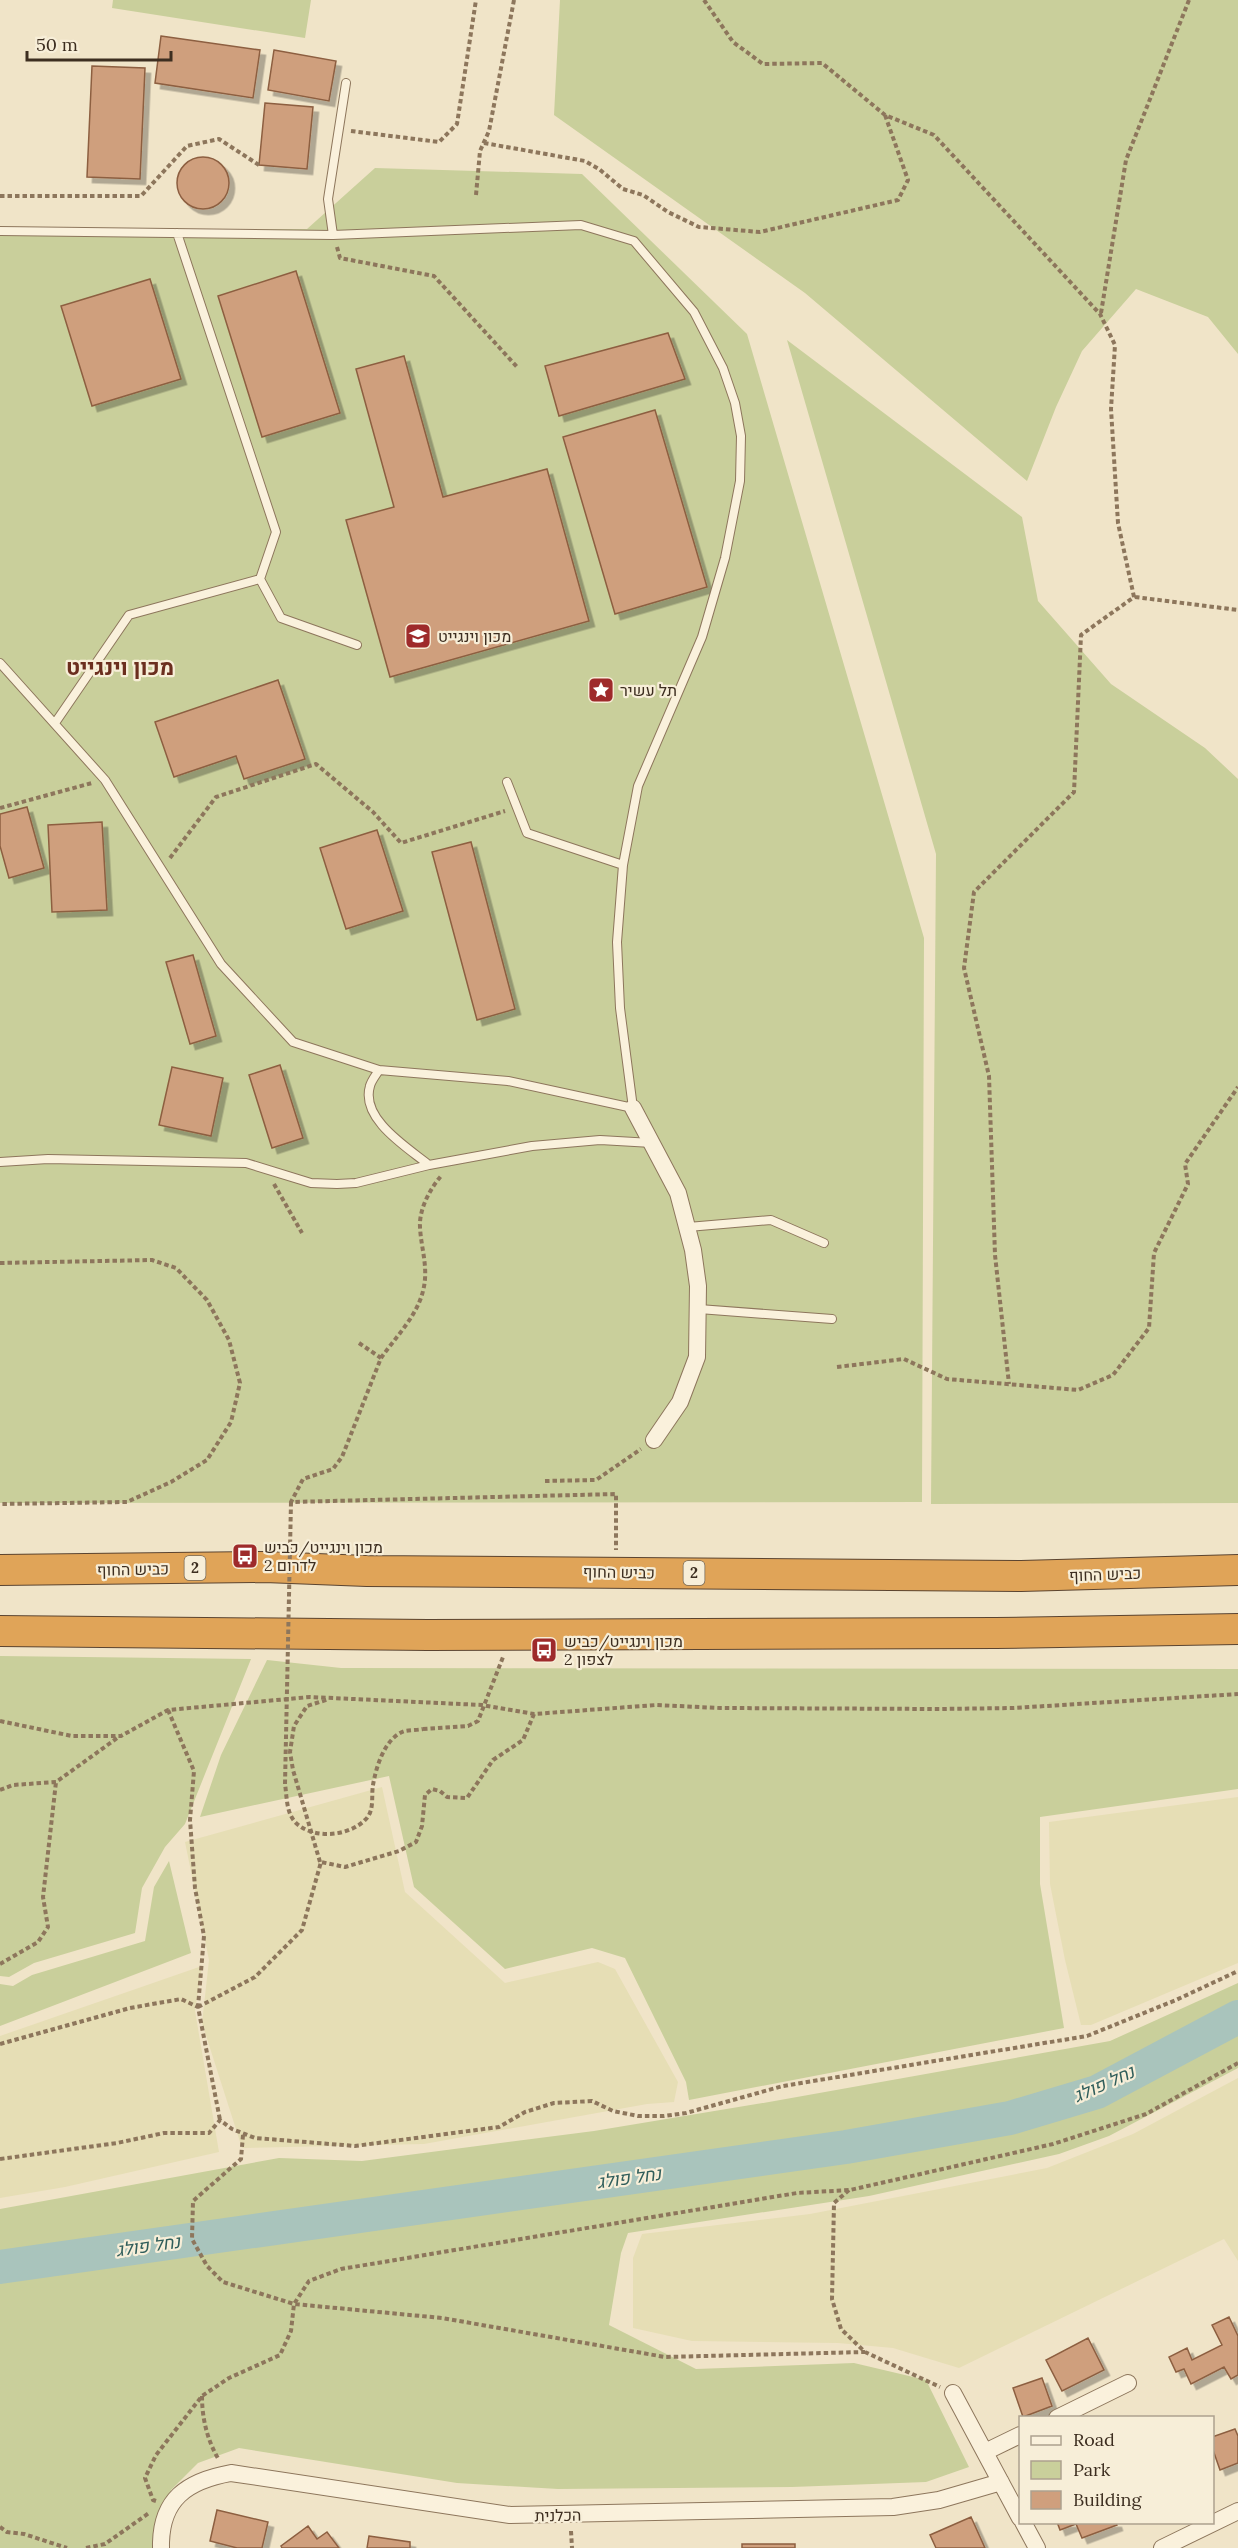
<svg xmlns="http://www.w3.org/2000/svg" width="1238" height="2548" viewBox="0 0 1238 2548" font-family="Lora,Heebo,serif">
  <defs>
    <filter id="shadow"><feDropShadow dx="5.5" dy="5.5" stdDeviation="0" flood-color="#0004"/></filter>
  </defs>
  <rect width="100%" height="100%" fill="#f0e4c8"/>
  <path fill="#e6deb5" d="M382 1787 405 1892 505 1983 598 1962 615 1969 678 2082 674 2102 647 2104 424 2144 242 2148 202 2023 209 1960 185 1842Z
    M1238 1797V1963L1091 2025H1081L1065 1960 1050 1884 1049 1822Z
    M202 1966 195 2011 219 2152 65 2187 0 2198V2036Z
    M1238 2078V2261L1224 2239 959 2368 893 2348 838 2343 692 2341 633 2328V2258L642 2234 810 2214 1047 2168 1133 2134Z"/>
  <path fill="#c9cf9b" d="M113 0H311L305 38 112 8Z
    M560 0H1238V354L1208 317 1136 289 1082 351 1056 407 1027 481 805 293 554 115Z
    M375 168 582 174 747 334 924 938 922 1502 0 1503V231L307 229Z
    M787 340 1022 517 1038 601 1111 684 1205 748 1238 779V1503L931 1504 936 854Z
    M0 1656 251 1659 185 1824 165 1847 142 1888 135 1933 34 1963 9 1977 0 1976Z
    M267 1660 341 1668 1238 1669V1789L1040 1817V1884L1064 2028 689 2100 686 2082 625 1958 592 1948 505 1969 414 1887 389 1776 200 1817 221 1755Z
    M169 1861 191 1953 0 2026V1984L13 1986 32 1975 145 1941 154 1887Z
    M1238 1983V2068L1109 2136 1059 2154 869 2196 628 2233 621 2253 609 2325 696 2369 854 2363 926 2380 969 2467 926 2482 792 2487 558 2489 457 2483 239 2448 198 2463 171 2490 165 2548H0V2209L279 2158 362 2161 594 2131 769 2102 1110 2041Z"/>
  <g fill="none" stroke-linecap="round" stroke-linejoin="round">
    <path stroke="#a9c4bc" stroke-width="34" d="M0 2267 846 2147 1010 2118 1097 2092 1238 2017"/>
  </g>
  <path fill="#cf9f7d" stroke="#8d5f41" stroke-width="1.5" filter="url(#shadow)" d="M161 36 260 50 253 98 155 83Z
    M274 50 336 61 329 101 268 90Z
    M92 66 145 68 140 179 87 177Z
    M265 103 313 107 307 169 259 165Z
    M177 183a26 26 0 1 1 52 0a26 26 0 1 1-52 0Z
    M296 271 340 413 262 437 218 296Z
    M150 279 181 379 92 406 61 306Z
    M668 333 685 379 559 416 545 366Z
    M404 356 443 497 547 469 589 621 390 677 346 520 394 507 356 369Z
    M655 410 707 587 615 614 563 437Z
    M278 680 305 759 244 779 236 756 174 777 155 722Z
    M27 807 44 868 9 878 0 846V814Z
    M102 822 107 910 52 912 48 825Z
    M377 830 403 911 346 929 320 848Z
    M471 842 515 1009 477 1020 432 852Z
    M193 955 216 1036 190 1044 166 962Z
    M280 1065 303 1138 272 1148 249 1075Z
    M172 1067 223 1078 211 1136 159 1125Z
    M1229 2317 1238 2336V2375L1231 2379 1224 2367 1191 2384 1184 2369 1176 2372 1169 2357 1187 2348 1192 2360 1222 2345 1212 2325Z
    M1088 2338 1104 2370 1062 2391 1046 2360Z
    M1042 2378 1052 2406 1023 2417 1013 2388Z
    M1235 2429 1238 2436V2463L1220 2470 1212 2447V2437Z
    M217 2510 268 2522 262 2548H237L210 2541Z
    M971 2517 985 2548H936L930 2535Z
    M1057 2522H1116L1117 2525 1082 2538 1076 2524 1060 2530Z
    M308 2526 317 2539 327 2532 339 2548H282L281 2546Z
    M369 2536 410 2542V2548H367Z
    M742 2544H795V2548H742Z"/>
  <g fill="none" stroke-linecap="round" stroke-linejoin="round">
    <defs>
      <path id="lane" d="M0 231 333 235 581 225 634 241 694 312 723 368 735 403 741 436 740 481 725 558 702 637 638 786 623 865 617 942 620 1008 633 1108 508 1081 379 1070 293 1042 221 964 105 780 0 663
        M333 235 328 199 346 83
        M260 579 281 618 357 645
        M55 723 129 615 260 579 276 532 177 233
        M507 782 527 833 623 865
        M379 1070C376 1075 371 1081 370 1086 360 1119 408 1148 429 1165
        M0 1162 48 1159 246 1163 311 1183 337 1184 356 1183 429 1165 532 1146 600 1140 652 1143
        M688 1227 771 1220 824 1243
        M699 1309 832 1319"/>
      <path id="street" d="M633 1108 678 1193 693 1250 698 1286 697 1357 680 1402 654 1440
        M953 2393 1020 2518
        M1057 2418 1128 2383
        M985 2452 1020 2435
        M1023 2522 1037 2548
        M161 2548C160 2499 187 2481 231 2473L510 2515 893 2507 939 2500 1001 2482
        M1162 2548 1238 2511"/>
      <path id="highway" d="M0 1570 265 1567 367 1571 1021 1576 1238 1570
        M0 1631 428 1635 996 1633 1238 1629"/>
    </defs>
    <use href="#lane" stroke="#8d765c" stroke-width="10"/>
    <use href="#street" stroke="#8d765c" stroke-width="18"/>
    <use href="#highway" stroke="#5b4430" stroke-width="32"/>
    <path stroke="#8d765c" stroke-width="4" stroke-dasharray="4.5 3" stroke-linecap="butt" d="M704 0 733 42 763 64 822 63 885 115 934 135 1100 314 1115 345 1111 409 1118 523 1134 597 1081 635 1074 792 974 892 964 968 989 1076 995 1255 1009 1384
      M351 131 439 142 457 124 476 0
      M484 143 585 161 599 169 623 189 643 195 668 212 699 227 760 232 898 200 908 180 885 115
      M476 195 480 151 489 131 514 0
      M0 196H141L187 146 219 139 259 165
      M337 247 340 258 434 276 518 368
      M1101 313 1126 160 1189 0
      M1135 597 1238 610
      M0 808 92 783
      M170 858 216 797 316 764 373 812 401 843 505 811
      M274 1184 302 1233
      M0 1263 152 1260 176 1268 207 1300 229 1340 240 1383 231 1422 207 1460 171 1482 127 1502 0 1504
      M359 1343 381 1358 342 1457 333 1469 303 1479 291 1502 616 1494V1550
      M381 1358C395 1338 417 1316 423 1291 429 1268 421 1249 420 1227 419 1209 430 1189 441 1176
      M837 1367 904 1359 947 1379 1078 1390 1113 1375 1149 1328 1154 1253 1188 1184 1185 1164 1238 1087
      M545 1481 596 1480 641 1449
      M168 1710 194 1771 190 1820 195 1888 204 1936 198 2007
      M0 1721 72 1736H121L168 1710 310 1697 482 1705 534 1714 656 1705 720 1708 939 1709 1014 1708 1238 1694
      M423 1729 468 1726 478 1721 503 1657
      M0 1790 13 1785 56 1782 120 1736
      M320 1862 293 1770 290 1752 294 1726 307 1706 329 1699
      M0 1964 38 1942 48 1927 43 1897 56 1782
      M198 2007 255 1977 302 1930 321 1862 345 1867 399 1851 416 1842 422 1826 425 1795 432 1789 440 1791 447 1797 467 1798 493 1760 523 1740 534 1714
      M0 2044 130 2008 181 1999 198 2007 220 2120
      M243 2135 241 2159 193 2201 192 2239 207 2266 223 2282 294 2304 442 2318 665 2357 865 2352
      M0 2159 117 2143 164 2133H209L220 2120 232 2129 255 2138 355 2146 499 2127 525 2112 554 2103 592 2101 613 2111 638 2116H664L686 2113 783 2086 1087 2036 1176 2000 1238 1971
      M849 2190 834 2203 832 2299 841 2329 865 2352 940 2387
      M202 2396C202 2418 207 2440 219 2460
      M156 2501 153 2500 145 2478 156 2455 202 2396 229 2378 280 2355 291 2331 294 2304 309 2281 341 2269 797 2193 850 2190 1053 2144 1146 2114 1238 2063
      M0 2527 7 2532 24 2534 67 2548
      M571 2531 572 2548
      M86 2548 105 2544 149 2513"/>
    <use href="#lane" stroke="#faf1dc" stroke-width="8"/>
    <use href="#street" stroke="#faf1dc" stroke-width="16"/>
    <use href="#highway" stroke="#e0a458" stroke-width="30"/>
    <path stroke="#8d765c" stroke-width="4" stroke-dasharray="4.5 3" stroke-linecap="butt" d="M291 1502 285 1784C287 1797 286 1813 296 1823 314 1840 349 1836 365 1820 375 1811 371 1796 373 1785 376 1767 385 1737 405 1731 411 1730 418 1730 423 1729"/>
  </g>
  <defs>
    <symbol id="university-square" viewBox="-11 -11 22 22"><rect x="-9" y="-9" width="18" height="18" rx="4" fill="#9e2a2b" stroke="#f7eed8"/><path d="M0-5L7-2L0 1L-7-2ZM-4 1L0 2.5L4 1V4Q0 6-4 4Z" fill="#fff"/></symbol>
    <symbol id="sight-square" viewBox="-11 -11 22 22"><rect x="-9" y="-9" width="18" height="18" rx="4" fill="#9e2a2b" stroke="#f7eed8"/><path d="M0-6L1.8-2.2L6-1.7L2.9 1.2L3.7 5.4L0 3.3L-3.7 5.4L-2.9 1.2L-6-1.7L-1.8-2.2Z" fill="#fff"/></symbol>
    <symbol id="bus-square" viewBox="-11 -11 22 22"><rect x="-9" y="-9" width="18" height="18" rx="4" fill="#9e2a2b" stroke="#f7eed8"/><path d="M-5-6H5V4H4V6H2V4H-2V6H-4V4H-5ZM-3.5-4V0h7V-4ZM-3.5 1.2v1.5H-2V1.2ZM2 1.2v1.5H3.5V1.2Z" fill="#fff"/></symbol>
  </defs>
  <g fill-rule="evenodd">
    <use href="#university-square" x="403" y="621" width="30" height="30"/>
    <use href="#sight-square" x="586" y="675" width="30" height="30"/>
    <use href="#bus-square" x="230" y="1541" width="30" height="30"/>
    <use href="#bus-square" x="529" y="1635" width="30" height="30"/>
  </g>
  <g text-anchor="middle" stroke-width="4.5" stroke-linejoin="round" paint-order="stroke">
    <g fill="#f7eed8" stroke="#756857" stroke-width="1.5">
      <rect x="184.5" y="1556" width="21" height="24" rx="4.5"/>
      <rect x="683.5" y="1561" width="21" height="24" rx="4.5"/>
    </g>
    <g font-size="15" font-weight="bold" fill="#3d2e20">
      <text x="195" y="1573">2</text>
      <text x="694" y="1578">2</text>
    </g>
    <g font-size="16" fill="#3d2e20" stroke="#f7eed8" text-anchor="start">
      <text x="438" y="642">מכון וינגייט</text>
      <text x="620" y="696">תל עשיר</text>
      <text x="264" y="1553">מכון וינגייט/כביש<tspan x="264" dy="18">2 לדרום</tspan></text>
      <text x="564" y="1647">מכון וינגייט/כביש<tspan x="564" dy="18">2 לצפון</tspan></text>
    </g>
    <g font-size="16" fill="#3d2e20" stroke="#f7eed8">
      <text transform="translate(133 1569) rotate(-1)" y="6">כביש החוף</text>
      <text transform="translate(619 1572) rotate(1)" y="6">כביש החוף</text>
      <text transform="translate(1105 1574) rotate(-2)" y="6">כביש החוף</text>
      <text transform="translate(558 2515) rotate(-1)" y="6">הכלנית</text>
    </g>
    <g font-size="18" font-style="italic" fill="#2f5d5a" stroke="#f7eed8">
      <text transform="translate(1104 2084) rotate(-24)" y="6">נחל פולג</text>
      <text transform="translate(629 2178) rotate(-8)" y="6">נחל פולג</text>
      <text transform="translate(148 2246) rotate(-8)" y="6">נחל פולג</text>
    </g>
    <g font-size="22" font-weight="bold" fill="#6b2e1e" stroke="#f7eed8">
      <text x="120" y="675">מכון וינגייט</text>
    </g>
  </g>
  <rect x="1019" y="2416" width="195" height="108" fill="#f7eed8" stroke="#ada18e" stroke-width="1.5"/>
  <rect x="1031" y="2436" width="30" height="9" fill="#faf1dc" stroke="#ada18e" stroke-width="1.5"/>
  <text x="1073" y="2446" font-size="18" fill="#3d2e20">Road</text>
  <rect x="1031" y="2461" width="30" height="18" fill="#c9cf9b" stroke="#ada18e" stroke-width="1.5"/>
  <text x="1073" y="2476" font-size="18" fill="#3d2e20">Park</text>
  <rect x="1031" y="2491" width="30" height="18" fill="#cf9f7d" stroke="#ada18e" stroke-width="1.5"/>
  <text x="1073" y="2506" font-size="18" fill="#3d2e20">Building</text>
  <path d="M27 51v9h144v-9" fill="none" stroke="#3d2e20" stroke-width="3"/>
  <text x="36" y="51" font-size="18" fill="#3d2e20" stroke="#f7eed8" stroke-width="4.5" paint-order="stroke">50 m</text>
</svg>
